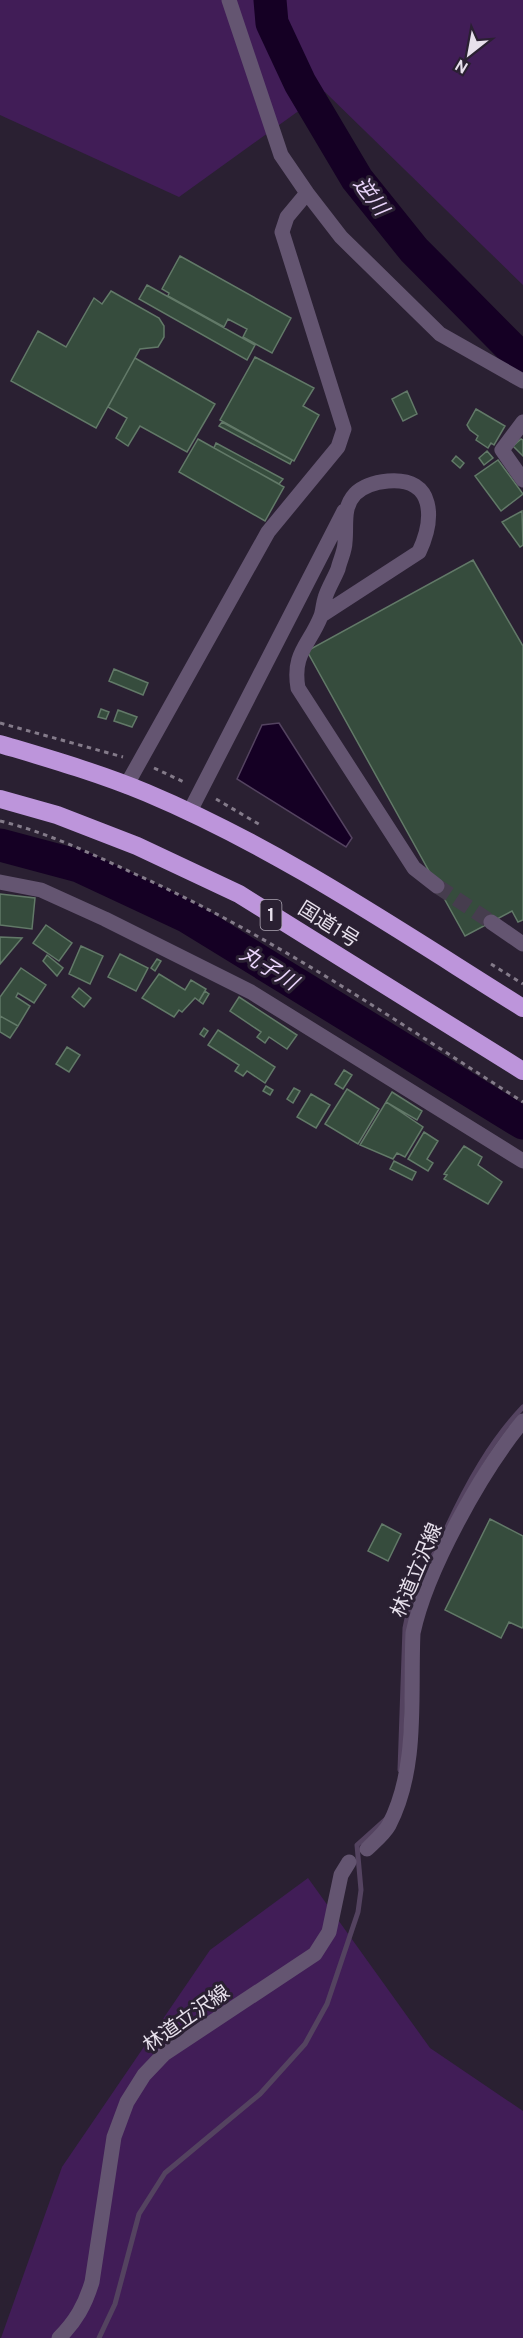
<svg xmlns="http://www.w3.org/2000/svg" width="523" height="2338" viewBox="0 0 523 2338" font-family="Overpass,'Noto Sans JP',sans-serif">
  <rect width="100%" height="100%" fill="#2a2032"/>
  <path fill="#411d57" d="M0 0H523V285L325 92 179 197 0 115Z
    M308 1878 430 2048 523 2111V2338H1L62 2167 210 1950Z"/>
  <path fill="#150024" stroke="#544360" stroke-width="1.5" d="M279 723 352 838 346 847 237 779 262 725Z"/>
  <g fill="none" stroke-linecap="round" stroke-linejoin="round">
    <path stroke="#544360" stroke-width="5" d="M447 1527C467 1484 490 1442 523 1407
      M400 1770 405 1628 411 1599 439 1544
      M99 2338 115 2304 139 2214 165 2173 260 2094 305 2044 327 2004 358 1912 361 1890 357 1845 386 1819"/>
    <path stroke="#150024" stroke-width="33" d="M270 0 272 23 300 83 357 179 414 250 523 360
      M0 845 79 866 186 916 523 1123"/>
  </g>
  <path fill="#364c3d" stroke="#627968" stroke-width="1.5" d="M180 256 291 318 272 353 243 337 247 329 228 319 224 327 168 296 169 293 162 289Z
    M147 285 255 345 247 360 139 299Z
    M111 291 159 318 164 326V337L158 347 140 349 96 428 11 381 38 331 66 347 94 298 102 304Z
    M255 357 314 388 303 406 319 415 294 461 220 420Z
    M135 358 215 404 187 452 140 426 128 446 116 438 127 418 108 407Z
    M407 391 417 414 403 421 392 399Z
    M476 409 505 426 494 445 491 443 488 448 476 440 478 436 470 430 467 425Z
    M222 422 292 460 290 464 219 426Z
    M198 439 284 487 265 521 179 472Z
    M521 439 523 440V456L513 446Z
    M216 443 283 479 279 484 214 448Z
    M487 451 493 458 484 465 479 458Z
    M456 456 464 463 460 468 452 461Z
    M498 460 523 494 501 511 475 476Z
    M522 511 523 545 520 547 502 522Z
    M473 560 523 646V920L518 922 512 911 465 936 307 651Z
    M114 669 148 683 143 695 109 681Z
    M101 709 109 712 106 719 98 717Z
    M118 710 137 717 132 727 114 721Z
    M0 894 35 898 32 929 0 925Z
    M46 925 72 943 59 961 33 943Z
    M0 937 22 938 0 964Z
    M81 946 103 956 90 984 69 974Z
    M120 954 148 968 136 991 108 977Z
    M47 955 63 968 57 976 43 961Z
    M157 959 161 961 155 971 151 968Z
    M21 968 46 985 34 1003 18 993 16 997 30 1006 18 1026 0 1016V997Z
    M159 974 185 990 191 980 206 989 199 1001 195 998 182 1012 179 1010 174 1017 142 998Z
    M79 988 91 998 84 1007 72 997Z
    M205 991 209 994 203 1004 199 1001Z
    M239 997 297 1035 287 1049 269 1037 265 1043 257 1037 261 1032 230 1011Z
    M0 1016 18 1026 10 1038 0 1032Z
    M204 1028 208 1031 204 1037 200 1034Z
    M218 1030 275 1067 265 1083 247 1071 243 1076 235 1071 239 1065 208 1045Z
    M67 1047 80 1055 69 1072 56 1064Z
    M344 1070 352 1075 343 1089 335 1084Z
    M266 1086 273 1090 270 1095 263 1091Z
    M294 1088 300 1091 293 1103 287 1099Z
    M347 1089 379 1109 358 1144 325 1124Z
    M392 1092 422 1111 417 1120 386 1102Z
    M311 1094 330 1105 316 1128 297 1117Z
    M386 1102 423 1127 405 1157 397 1153 393 1159 360 1145Z
    M424 1132 438 1141 427 1159 433 1163 428 1171 408 1159Z
    M464 1146 482 1157 478 1165 502 1182 488 1204 444 1179 447 1175 444 1174Z
    M394 1161 416 1172 412 1180 390 1169Z
    M490 1519 523 1536V1626L522 1628 509 1622 501 1638 445 1610Z
    M382 1524 401 1534 388 1561 368 1551Z"/>
  <g fill="none" stroke-linecap="round" stroke-linejoin="round">
    <path stroke="#463d4e" stroke-width="15" stroke-dasharray="15 8" stroke-linecap="butt" d="M437 886 491 922"/>
    <path stroke="#847b8a" stroke-width="3" stroke-dasharray="4.5 4.5" stroke-linecap="butt" d="M0 723 123 757
      M154 768 186 783
      M216 799 262 826
      M0 821C46 832 92 854 135 874 273 936 396 1021 523 1102
      M491 964 523 984"/>
    <path stroke="#645571" stroke-width="15" d="M229 0 281 155 307 193 341 237 440 334 523 381
      M523 422 502 450 523 480
      M322 615 419 552C434 520 436 477 388 481 377 482 363 486 355 494 342 508 347 525 345 542 345 551 340 560 338 569 334 579 328 588 325 598 323 604 323 611 321 616 309 646 292 653 298 688L414 868 437 886
      M126 786 268 532 338 447 344 429 282 232 287 217 307 193
      M189 813 344 511
      M0 882 41 890 105 919 251 992 523 1161
      M491 922 523 944
      M367 1849C374 1842 384 1834 389 1825 419 1767 410 1696 413 1633 426 1571 482 1470 523 1421
      M59 2338C76 2321 85 2305 92 2282L114 2137 127 2102 144 2075 164 2054 315 1954 329 1932 341 1875 349 1862"/>
    <path stroke="#bd95db" stroke-width="18" d="M0 744C50 759 99 773 147 793 280 849 401 932 523 1008
      M0 799 57 815 137 846 239 894 523 1071"/>
  </g>
  <g text-anchor="middle" stroke-width="6" stroke-linejoin="round" paint-order="stroke">
    <rect fill="#2a2032" stroke="#aea6b4" stroke-width="1.5" x="260.5" y="900" width="21" height="30" rx="4.5"/>
    <g font-size="18" font-weight="bold" fill="#e7e0ec">
      <text x="271" y="921">1</text>
    </g>
    <g font-size="20" fill="#e7e0ec" stroke="#2a2032">
      <text transform="translate(329 924) rotate(32)" y="7">国道1号</text>
      <text transform="translate(416 1570) rotate(-67)" y="7">林道立沢線</text>
      <text transform="translate(186 2018) rotate(-35)" y="7">林道立沢線</text>
    </g>
    <g font-size="21" font-style="italic" fill="#ead5fb" stroke="#2a2032">
      <text transform="translate(371 196) rotate(53)" y="7">逆川</text>
      <text transform="translate(269 968) rotate(32)" y="7">丸子川</text>
    </g>
  </g>
  <g transform="translate(469 54) rotate(211)" stroke="#2a2032" stroke-width="4.5" paint-order="stroke">
  <path d="M0-4.5L10 22L0 15L-10 22Z" fill="#e7e0ec"/>
  <text y="-9" font-size="16" font-weight="bold" text-anchor="middle" fill="#e7e0ec">N</text>
  </g>
</svg>
